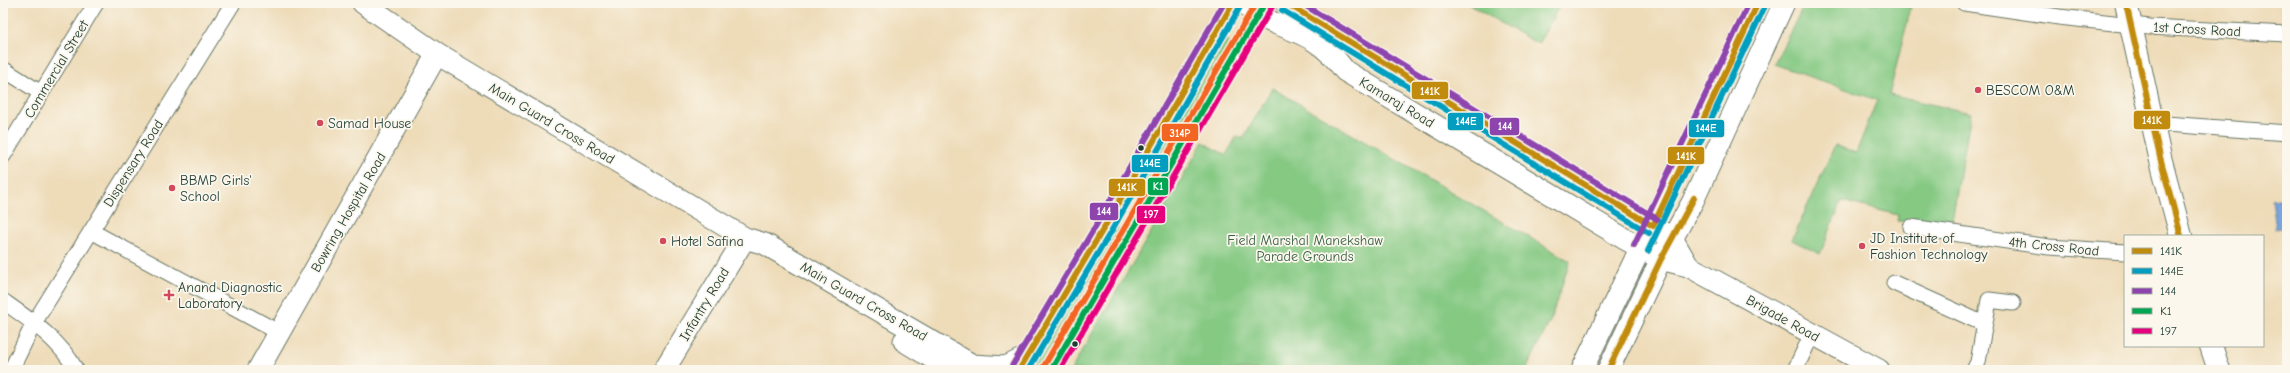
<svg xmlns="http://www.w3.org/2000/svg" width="2290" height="373" viewBox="0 0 2290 373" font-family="'Comic Neue',sans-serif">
  <rect width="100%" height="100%" fill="#fbf7ec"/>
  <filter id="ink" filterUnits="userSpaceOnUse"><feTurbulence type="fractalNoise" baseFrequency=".025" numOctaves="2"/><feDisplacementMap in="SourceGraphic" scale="8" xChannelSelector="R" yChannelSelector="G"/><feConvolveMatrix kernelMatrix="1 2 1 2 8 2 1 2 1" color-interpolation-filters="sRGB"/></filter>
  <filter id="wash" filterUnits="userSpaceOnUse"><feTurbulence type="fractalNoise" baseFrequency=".012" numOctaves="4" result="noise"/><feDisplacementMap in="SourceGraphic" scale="16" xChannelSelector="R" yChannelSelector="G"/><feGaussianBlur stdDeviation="0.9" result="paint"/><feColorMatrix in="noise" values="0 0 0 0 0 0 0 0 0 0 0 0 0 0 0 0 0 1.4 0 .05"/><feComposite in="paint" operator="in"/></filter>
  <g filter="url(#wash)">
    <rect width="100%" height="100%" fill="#eedcb9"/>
    <path fill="#85c983" stroke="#52835c" d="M1466 3H1561L1538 44Z
      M1805 3H1888L1911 7 1889 95 1971 113 1951 226 1897 221 1898 215 1842 201 1820 254 1792 240 1835 145 1856 153 1877 100 1774 64Z
      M1226 40 1230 43 1137 199 1132 196Z
      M1272 88 1570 261 1550 321 1526 370H1071L1203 142 1226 155 1237 136 1243 139Z
      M1116 227 1120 230 1037 370H1031Z"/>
    <path fill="#77a6e1" stroke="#4b728a" d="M2286 197 2287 227 2276 229 2272 199Z"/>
  </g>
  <g filter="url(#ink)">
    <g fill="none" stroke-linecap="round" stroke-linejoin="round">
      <defs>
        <path id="street" d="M1964 3 2059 17 2150 27 2287 34
          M3 69 41 93
          M2153 123 2287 133
          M3 156 96 3
          M1911 227 2049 247 2125 252
          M91 231 280 333
          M1894 283 1984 324
          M3 301C30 320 60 340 76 370
          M11 370 34 323 233 3
          M1795 370 1812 334
          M1974 370 1978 362 1989 300 2013 303"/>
        <path id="secondary" d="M363 3 437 54 745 238 765 244 981 370
          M1241 3C1251 9 1261 18 1272 22 1306 35 1323 41 1345 71L1623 238 1661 259 1688 266 1879 370
          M1286 3 1672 238 1688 266
          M904 341 952 370
          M972 365 1006 367 1026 357
          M258 370 437 54
          M664 370 745 238
          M1582 370 1758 3
          M1608 370 1661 259 1693 201 1784 3"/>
        <path id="primary" d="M2126 3 2160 157 2181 236
          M2211 346 2219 370
          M1019 370 1102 231 1233 3
          M1051 370 1265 3"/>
      </defs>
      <use href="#street" stroke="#677563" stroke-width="17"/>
      <use href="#secondary" stroke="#677563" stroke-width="23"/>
      <use href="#primary" stroke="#677563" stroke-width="24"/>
      <use href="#street" stroke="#fff" stroke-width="15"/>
      <use href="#secondary" stroke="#fff" stroke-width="21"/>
      <use href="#primary" stroke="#fff" stroke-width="22"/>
      <defs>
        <path id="bus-1" d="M1286 3 1653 226 1758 3
          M2126 3 2160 157 2181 236
          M1019 370 1102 231 1233 3
          M1608 370 1661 259 1694 198"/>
        <path id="bus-2" d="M1282 10 1649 233
          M1648 251 1765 6
          M1028 370 1109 235 1240 7"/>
        <path id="bus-3" d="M1301 3 1657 219
          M1634 245 1749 3
          M1012 366 1095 227 1224 3"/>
        <path id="bus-4" d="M1051 370 1265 3"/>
        <path id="bus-5" d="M1060 370 1272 7"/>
        <path id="bus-6" d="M1044 366 1256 3"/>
      </defs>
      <use href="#bus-1" stroke="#fbf7ec" stroke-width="9"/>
      <use href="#bus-2" stroke="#fbf7ec" stroke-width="9"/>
      <use href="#bus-3" stroke="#fbf7ec" stroke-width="9"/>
      <use href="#bus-4" stroke="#fbf7ec" stroke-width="9"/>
      <use href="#bus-5" stroke="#fbf7ec" stroke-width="9"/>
      <use href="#bus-6" stroke="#fbf7ec" stroke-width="9"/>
      <use href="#bus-1" stroke="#c18c0d" stroke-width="6"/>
      <use href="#bus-2" stroke="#039ebf" stroke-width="6"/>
      <use href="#bus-3" stroke="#8e44ad" stroke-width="6"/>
      <use href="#bus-4" stroke="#00a651" stroke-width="6"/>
      <use href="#bus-5" stroke="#e5007d" stroke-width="6"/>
      <use href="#bus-6" stroke="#f26522" stroke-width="6"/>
    </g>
  </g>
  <g fill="#d1495b" stroke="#fbf7ec" stroke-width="1.5">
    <circle cx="1978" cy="90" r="4"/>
    <circle cx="320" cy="123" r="4"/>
    <circle cx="172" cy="188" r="4"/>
    <circle cx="663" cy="241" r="4"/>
    <circle cx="1862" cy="246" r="4"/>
    <path d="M167 289h4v4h4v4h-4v4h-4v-4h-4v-4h4z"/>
  </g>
  <g fill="#1f3d34" stroke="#fbf7ec" stroke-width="1.5">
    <circle cx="1141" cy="148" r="3.5"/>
    <circle cx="1075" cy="344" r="3.5"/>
  </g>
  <g text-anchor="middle" stroke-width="3.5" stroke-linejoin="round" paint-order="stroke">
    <g font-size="14" fill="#1f3d34" stroke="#fbf7ec">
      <text transform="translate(2197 29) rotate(3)" y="5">1st Cross Road</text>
      <text transform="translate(56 69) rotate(-59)" y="5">Commercial Street</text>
      <text transform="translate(1397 102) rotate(31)" y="5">Kamaraj Road</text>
      <text transform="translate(552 123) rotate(31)" y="5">Main Guard Cross Road</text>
      <text transform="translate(133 163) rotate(-58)" y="5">Dispensary Road</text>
      <text transform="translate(348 212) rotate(-60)" y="5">Bowring Hospital Road</text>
      <text transform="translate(2054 246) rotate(6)" y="5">4th Cross Road</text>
      <text transform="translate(864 301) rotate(30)" y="5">Main Guard Cross Road</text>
      <text transform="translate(704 304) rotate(-59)" y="5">Infantry Road</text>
      <text transform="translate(1783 318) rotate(29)" y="5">Brigade Road</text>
    </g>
    <g font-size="14" fill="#1f3d34" stroke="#fbf7ec" text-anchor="start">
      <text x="1986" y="95">BESCOM O&amp;M</text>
      <text x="328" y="128">Samad House</text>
      <text x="180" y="185">BBMP Girls'<tspan x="180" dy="16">School</tspan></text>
      <text x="1870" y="243">JD Institute of<tspan x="1870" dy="16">Fashion Technology</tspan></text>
      <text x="671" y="246">Hotel Safina</text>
      <text x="178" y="292">Anand Diagnostic<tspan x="178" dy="16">Laboratory</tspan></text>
    </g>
    <g font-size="14" fill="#386048" stroke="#fbf7ec">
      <text x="1305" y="245">Field Marshal Manekshaw<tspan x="1305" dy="16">Parade Grounds</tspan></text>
    </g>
  </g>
  <g stroke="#fbf7ec" stroke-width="1.5">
    <rect x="1411" y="81" width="38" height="19" rx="4" fill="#c18c0d"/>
    <rect x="2133" y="110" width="38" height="20" rx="4" fill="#c18c0d"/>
    <rect x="1447" y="112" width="37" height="19" rx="4" fill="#039ebf"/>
    <rect x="1489" y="117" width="31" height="19" rx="4" fill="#8e44ad"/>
    <rect x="1688" y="119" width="37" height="19" rx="4" fill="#039ebf"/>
    <rect x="1161" y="123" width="38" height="19" rx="4" fill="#f26522"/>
    <rect x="1667" y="146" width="38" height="19" rx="4" fill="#c18c0d"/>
    <rect x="1131" y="154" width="38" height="19" rx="4" fill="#039ebf"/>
    <rect x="1147" y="177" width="22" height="19" rx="4" fill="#00a651"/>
    <rect x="1108" y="178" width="38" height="19" rx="4" fill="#c18c0d"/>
    <rect x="1089" y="202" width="30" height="19" rx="4" fill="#8e44ad"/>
    <rect x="1136" y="205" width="30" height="19" rx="4" fill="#e5007d"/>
  </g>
  <g font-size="11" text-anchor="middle" font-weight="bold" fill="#fff">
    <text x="1430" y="95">141K</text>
    <text x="2152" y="124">141K</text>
    <text x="1466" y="125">144E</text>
    <text x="1505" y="130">144</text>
    <text x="1706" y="132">144E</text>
    <text x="1180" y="137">314P</text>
    <text x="1686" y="160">141K</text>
    <text x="1150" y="167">144E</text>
    <text x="1158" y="190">K1</text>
    <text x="1127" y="191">141K</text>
    <text x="1104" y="215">144</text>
    <text x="1151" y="218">197</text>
  </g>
  <rect width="2290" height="373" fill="none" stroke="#fbf7ec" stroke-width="16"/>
  <rect x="2124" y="235" width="140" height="112" fill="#fbf7ec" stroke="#a3ada2"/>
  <rect x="2132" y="248" width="20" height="6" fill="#c18c0d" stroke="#a3ada2"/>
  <text x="2160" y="255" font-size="12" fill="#1f3d34">141K</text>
  <rect x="2132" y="268" width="20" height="6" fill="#039ebf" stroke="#a3ada2"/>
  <text x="2160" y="275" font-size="12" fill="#1f3d34">144E</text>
  <rect x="2132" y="288" width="20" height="6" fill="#8e44ad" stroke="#a3ada2"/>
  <text x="2160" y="295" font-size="12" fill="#1f3d34">144</text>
  <rect x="2132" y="308" width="20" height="6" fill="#00a651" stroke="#a3ada2"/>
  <text x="2160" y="315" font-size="12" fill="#1f3d34">K1</text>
  <rect x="2132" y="328" width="20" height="6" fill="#e5007d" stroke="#a3ada2"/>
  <text x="2160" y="335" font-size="12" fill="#1f3d34">197</text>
</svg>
